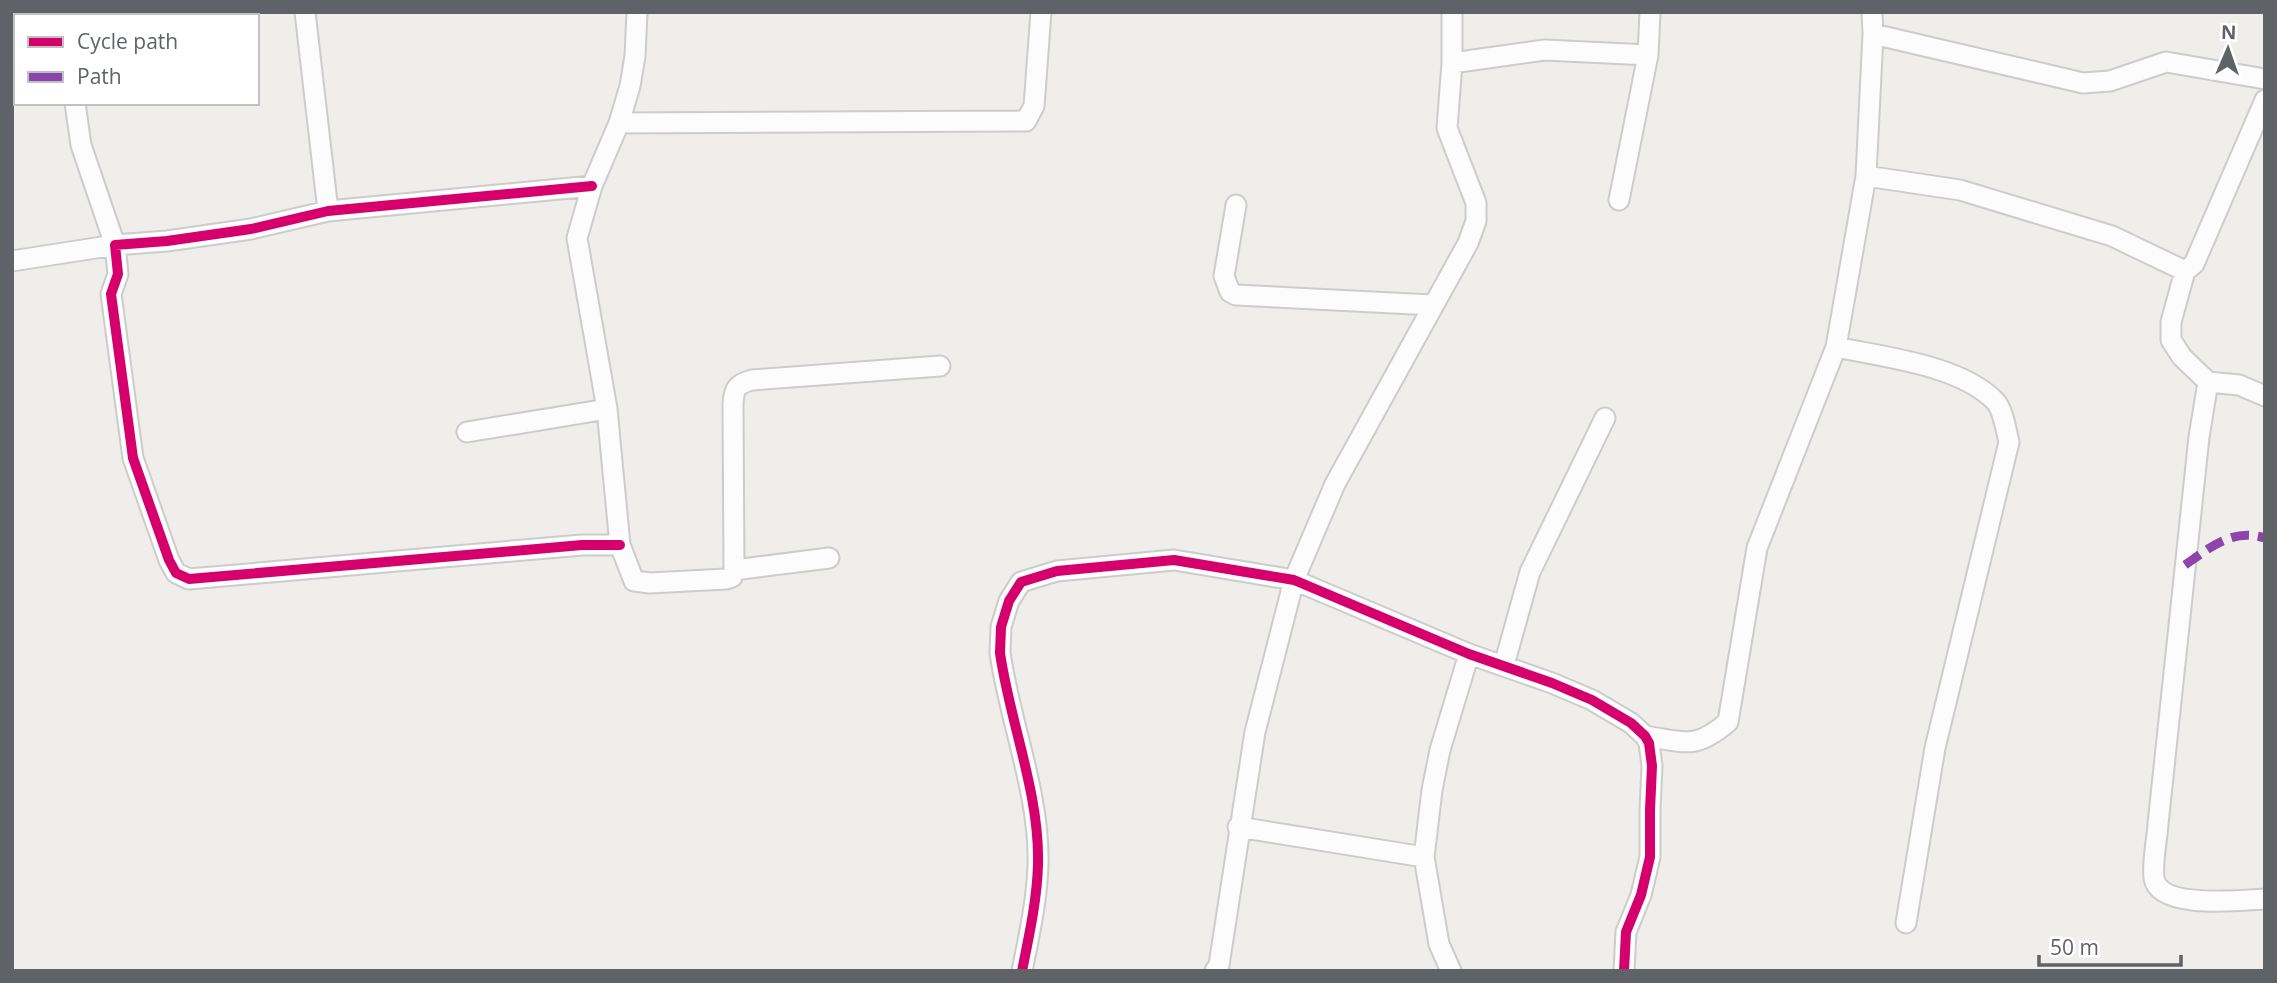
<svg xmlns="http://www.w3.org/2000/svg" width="2277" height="983" viewBox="0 0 2277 983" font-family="'Open Sans',sans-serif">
  <rect width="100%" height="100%" fill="#efeeea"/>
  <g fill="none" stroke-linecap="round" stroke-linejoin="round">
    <defs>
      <path id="minor" d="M305 12 328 211
        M637 12 635 56 630 86 619 123 592 186 577 238 607 409 620 545 634 581 650 583 726 579 732 577 734 570 733 404C734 388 737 384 752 380L940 366
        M1452 12V63
        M77 16V12
        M1873 34 2083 83 2110 81 2166 62 2265 79
        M619 123 1026 121 1034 106 1041 12
        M1866 176 1960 190 2112 236 2185 271 2194 264 2265 100
        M592 186 328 211 251 229 167 241 115 245 118 274 111 294 133 458 169 560 176 573 189 579 582 545H620
        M1619 200 1648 55
        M1236 205 1224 276 1230 292 1236 295 1432 305
        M12 261 115 245 81 145 75 103
        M2185 271 2171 322V340L2182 357 2208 382 2239 385 2265 396
        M1836 347C1883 357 1960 365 1995 401 2003 409 2006 430 2009 442L1935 748 1906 923
        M2208 382 2199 437 2158 824C2157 841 2152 861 2154 878 2159 910 2242 900 2265 899
        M467 432 607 409
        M734 570 829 558
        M1504 665 1530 572 1605 418
        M1645 736C1685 742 1695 750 1728 722L1757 548 1836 347 1866 176 1873 34 1872 12
        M1238 827 1424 857
        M1022 971C1029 936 1037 900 1038 865 1040 794 1010 723 1000 653L1001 627 1009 601 1021 582 1057 571 1174 560 1294 580 1469 654 1552 683 1592 700 1631 723 1645 736 1649 743 1652 766 1650 810V857L1641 895 1626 932 1624 971
        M1215 971 1219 965 1255 732 1294 580 1335 484 1468 243 1476 221V203L1447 128 1452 63 1545 50 1648 55 1650 12
        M1451 971 1439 944 1424 857 1432 790 1440 750 1469 654"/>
    </defs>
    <use href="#minor" stroke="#cbcccc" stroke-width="23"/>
    <use href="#minor" stroke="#fdfcfc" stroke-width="19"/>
    <path stroke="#8e44ad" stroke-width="9" stroke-dasharray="18 9" stroke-linecap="butt" d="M2185 565C2211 547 2232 528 2265 538"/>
    <defs>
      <path id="cycleway" d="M592 186 328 211 251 229 167 241 115 245 118 274 111 294 133 458 169 560 176 573 189 579 582 545H620
        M1022 971C1029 936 1037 900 1038 865 1040 794 1010 723 1000 653L1001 627 1009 601 1021 582 1057 571 1174 560 1294 580 1469 654 1552 683 1592 700 1631 723 1645 736 1649 743 1652 766 1650 810V857L1641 895 1626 932 1624 971"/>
    </defs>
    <use href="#cycleway" stroke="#fff" stroke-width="15"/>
    <use href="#cycleway" stroke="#d6006c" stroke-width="10"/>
  </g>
  <rect width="2277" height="983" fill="none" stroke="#5f6368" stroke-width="28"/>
  <rect x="14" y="14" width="245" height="91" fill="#ffffff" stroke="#bfc1c3" stroke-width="2"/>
  <rect x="28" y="37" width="35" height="10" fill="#d6006c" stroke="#bfc1c3" stroke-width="2"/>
  <text x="77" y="49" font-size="21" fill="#5f6368">Cycle path</text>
  <rect x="28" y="72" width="35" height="10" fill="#8e44ad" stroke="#bfc1c3" stroke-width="2"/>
  <text x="77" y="84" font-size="21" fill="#5f6368">Path</text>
  <g transform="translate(2228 49) rotate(2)" stroke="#ffffff" stroke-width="5" paint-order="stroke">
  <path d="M0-5L12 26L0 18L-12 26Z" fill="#5f6368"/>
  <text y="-10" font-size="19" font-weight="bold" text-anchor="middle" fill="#5f6368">N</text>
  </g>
  <path d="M2039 955v10h142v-10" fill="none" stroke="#5f6368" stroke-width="3.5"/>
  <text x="2050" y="955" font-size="21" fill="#5f6368" stroke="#ffffff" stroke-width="5" paint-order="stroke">50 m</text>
</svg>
